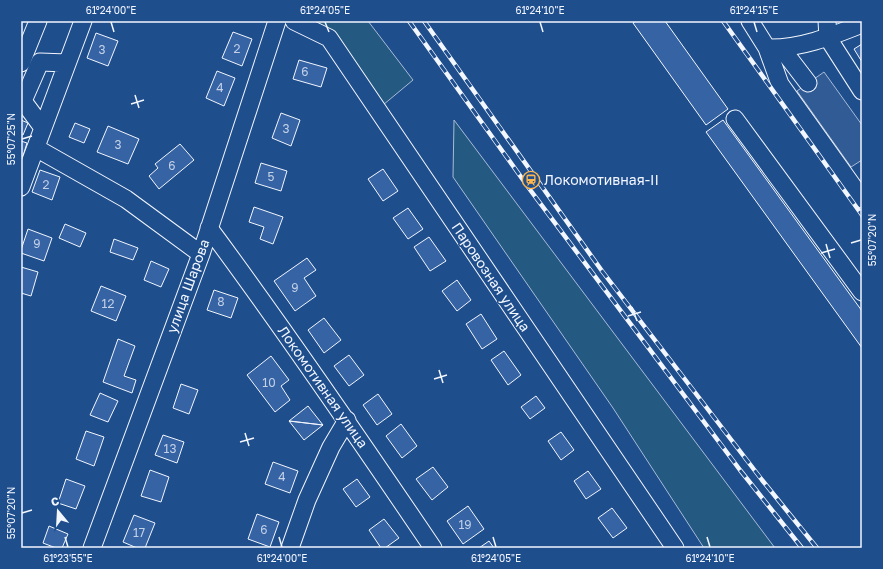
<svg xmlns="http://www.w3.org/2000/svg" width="883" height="569" viewBox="0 0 883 569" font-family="'Golos Text',sans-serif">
  <rect width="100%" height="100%" fill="#1f4e8c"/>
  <path fill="#245a82" stroke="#a8bbd7" d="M307 21H368L413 80 383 105Z
    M454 120 775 548H704L613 408 453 177Z"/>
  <path fill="#305b95" stroke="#a8bbd7" d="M824 72 862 125V160L851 167 797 91Z"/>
  <path fill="#3563a3" stroke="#f2f6ff" d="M636 21H665L728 109 706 125 633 23Z
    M233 32 252 39 242 66 222 58Z
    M96 33 118 41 108 66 87 58Z
    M862 44V62L854 49Z
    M299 60 327 68 321 87 293 79Z
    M217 71 235 78 224 106 206 98Z
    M281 113 300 120 291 146 272 138Z
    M21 120 28 123 23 135 21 134Z
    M723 120 862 311V348L706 132Z
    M75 123 90 129 84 143 69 137Z
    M108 126 139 139 128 164 97 152Z
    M21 141 27 143 23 156 21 155Z
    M180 144 194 160 159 189 149 176 158 168 155 164Z
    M261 163 287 171 281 191 255 183Z
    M383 169 398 191 383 201 368 179Z
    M40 170 60 177 52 200 32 192Z
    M254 207 283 217 273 244 260 239 264 227 249 222Z
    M408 208 423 229 408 239 393 218Z
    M65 224 86 233 80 247 59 238Z
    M28 229 52 238 44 261 21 253V250Z
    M429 237 446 261 430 271 414 247Z
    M114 239 138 248 133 260 110 252Z
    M307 258 316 270 304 278 316 296 295 311 274 281Z
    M151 261 169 269 161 287 144 280Z
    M21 267 38 272 31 296 21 293Z
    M457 280 471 300 457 311 442 291Z
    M101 286 126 296 116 321 91 311Z
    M214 290 238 298 231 318 207 310Z
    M481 314 497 339 482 349 466 324Z
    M324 318 341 340 324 353 308 330Z
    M118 339 135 346 124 376 136 380 132 393 103 382Z
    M504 351 521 375 508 385 491 360Z
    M349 355 364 375 349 386 334 366Z
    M271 356 289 380 281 386 290 400 275 412 247 375Z
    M181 384 198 390 189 414 173 408Z
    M100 393 118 401 108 422 90 415Z
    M378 394 392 414 377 425 363 405Z
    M536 396 545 408 530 419 521 407Z
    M308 406 323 425 289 421Z
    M289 421 323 425 304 440Z
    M401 424 417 446 402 458 386 436Z
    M86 431 104 437 94 466 76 459Z
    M561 432 574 450 561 460 548 441Z
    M163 435 184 442 177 463 155 455Z
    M273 462 298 471 290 493 265 484Z
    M433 467 448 487 432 500 416 479Z
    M150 470 169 477 161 502 141 496Z
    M588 471 601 489 586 499 574 481Z
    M66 479 85 486 76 509 58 503Z
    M357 479 370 497 356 507 343 489Z
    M468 506 484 529 463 544 447 521Z
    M612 508 627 528 613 538 598 518Z
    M257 514 279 522 270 547 248 539Z
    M134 515 155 523 145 548H137L123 542Z
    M384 519 399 538 385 548H381L369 530Z
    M49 526 68 534 62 548H56L43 543Z
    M489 541 494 548H479Z"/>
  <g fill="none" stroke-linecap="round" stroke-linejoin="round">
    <defs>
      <path id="minor" d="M294 21 329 38 675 548
        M750 21 767 48 780 84 862 199
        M827 21 828 38 862 91
        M767 48C800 49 832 36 862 24
        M782 49 808 83
        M21 63 38 21
        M21 100 23 101 40 62 67 63
        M23 101 43 128
        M735 119 862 292
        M36 148 126 199 201 254
        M21 187 83 21
        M209 228C287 333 360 440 433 548
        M92 548 201 254 277 21
        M290 548 307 500 331 447 347 420"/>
    </defs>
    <use href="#minor" stroke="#f2f6ff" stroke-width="19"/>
    <use href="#minor" stroke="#1f4e8c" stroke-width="17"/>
    <defs>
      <path id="rail" d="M409 21 531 191 740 470 802 548
        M424 21 602 271 762 480 817 548
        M723 21 862 215"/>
    </defs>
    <use href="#rail" stroke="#f2f6ff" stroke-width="4.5"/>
    <use href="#rail" stroke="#1f4e8c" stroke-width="3" stroke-dasharray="9" stroke-linecap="butt"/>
  </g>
  <path fill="none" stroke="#f2f6ff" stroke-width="1.5" d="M111 22 114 32M325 22 329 32M540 22 543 32M754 22 757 32M135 95 139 108M131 104 144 100M22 139 32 136M851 243 861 240M826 244 830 258M821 253 835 249M632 307 637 321M628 316 641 312M439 370 443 383M434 379 447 375M245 433 249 446M240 442 254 438M22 513 32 510M65 537 68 547M279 537 282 547M493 537 496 547M707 537 710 547"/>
  <defs>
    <symbol id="station-ring" viewBox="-11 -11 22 22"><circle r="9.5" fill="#1f4e8c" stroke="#ffb74d" stroke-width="1.5"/><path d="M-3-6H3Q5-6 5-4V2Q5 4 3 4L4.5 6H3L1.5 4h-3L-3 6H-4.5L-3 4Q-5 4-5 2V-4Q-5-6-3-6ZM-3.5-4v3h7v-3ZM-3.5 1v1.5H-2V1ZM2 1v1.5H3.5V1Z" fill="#ffb74d"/></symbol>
  </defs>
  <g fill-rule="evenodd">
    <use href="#station-ring" x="521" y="170" width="20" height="20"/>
  </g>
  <g text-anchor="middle" stroke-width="3" stroke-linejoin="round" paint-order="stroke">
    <g font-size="12" fill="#c3d1e8">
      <text x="237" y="53">2</text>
      <text x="102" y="54">3</text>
      <text x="305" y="76">6</text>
      <text x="220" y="92">4</text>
      <text x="286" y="133">3</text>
      <text x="118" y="149">3</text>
      <text x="172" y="170">6</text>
      <text x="271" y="181">5</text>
      <text x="46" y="189">2</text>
      <text x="37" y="248">9</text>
      <text x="295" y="292">9</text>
      <text x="221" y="306">8</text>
      <text x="108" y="308">12</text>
      <text x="269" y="387">10</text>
      <text x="170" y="453">13</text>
      <text x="282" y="481">4</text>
      <text x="465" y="529">19</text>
      <text x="264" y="534">6</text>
      <text x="139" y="537">17</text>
    </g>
    <g font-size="14" fill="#f2f6ff" stroke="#1f4e8c" text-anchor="start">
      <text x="544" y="185">Локомотивная-II</text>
    </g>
    <g font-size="14" fill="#f2f6ff" stroke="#1f4e8c">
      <text transform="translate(491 277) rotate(56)" y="5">Паровозная улица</text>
      <text transform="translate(188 286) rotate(-70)" y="5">улица Шарова</text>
      <text transform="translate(323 387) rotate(55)" y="5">Локомотивная улица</text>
    </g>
  </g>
  <rect width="883" height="569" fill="none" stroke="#1f4e8c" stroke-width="44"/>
  <g transform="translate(58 511) rotate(342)" stroke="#1f4e8c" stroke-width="3" paint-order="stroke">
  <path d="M0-3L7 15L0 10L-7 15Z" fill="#f2f6ff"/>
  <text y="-6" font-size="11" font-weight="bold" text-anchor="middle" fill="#f2f6ff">С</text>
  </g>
  <rect x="22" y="22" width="839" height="525" fill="none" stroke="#f2f6ff" stroke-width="1.5"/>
  <g font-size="10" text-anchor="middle" fill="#f2f6ff">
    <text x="111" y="14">61°24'00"E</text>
    <text x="325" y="14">61°24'05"E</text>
    <text x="540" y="14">61°24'10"E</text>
    <text x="754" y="14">61°24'15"E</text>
    <text transform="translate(11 139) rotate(-90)" y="4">55°07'25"N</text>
    <text transform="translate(872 240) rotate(-90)" y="4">55°07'20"N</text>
    <text transform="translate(11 513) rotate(-90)" y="4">55°07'20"N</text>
    <text x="68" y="562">61°23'55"E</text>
    <text x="282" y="562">61°24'00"E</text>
    <text x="496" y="562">61°24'05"E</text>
    <text x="710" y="562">61°24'10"E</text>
  </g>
</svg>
